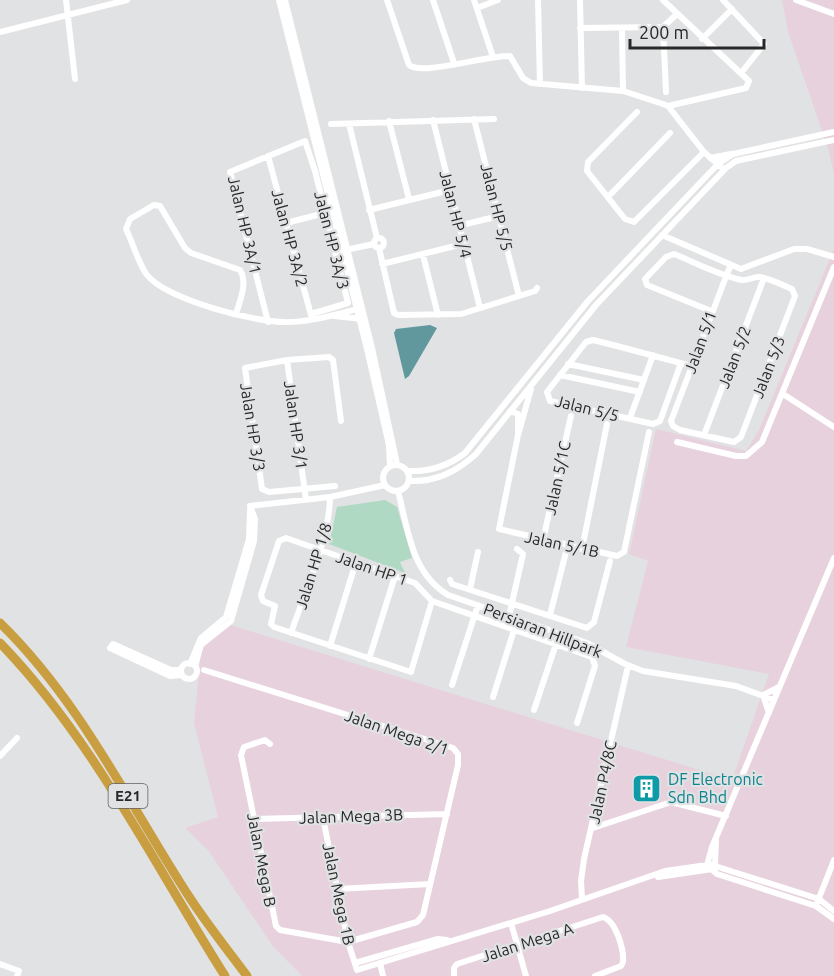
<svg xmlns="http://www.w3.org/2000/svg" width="834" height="976" viewBox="0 0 834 976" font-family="Ubuntu,sans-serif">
  <rect width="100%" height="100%" fill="#e1e2e3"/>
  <path fill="#e7d1dd" d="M782 0H834V174L828 148 788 32Z
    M834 249V976H302L272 945 208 850 185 828 218 817 194 723 202 642 224 623 732 780 769 674 626 647 648 561 629 554 656 429 746 451 759 430Z"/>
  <path fill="#b0d9c3" d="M385 500 397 507 412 558 400 562 405 573 329 544 337 507Z"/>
  <path fill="#60989e" d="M430 325 437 328 409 376 405 379 394 333 396 329Z"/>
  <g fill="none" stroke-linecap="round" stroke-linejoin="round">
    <path stroke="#fff" stroke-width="6" d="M66 0 75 79
      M279 0 367 349 389 445 390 466
      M285 0 372 348 397 464
      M387 0 409 65C422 76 487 55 510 56L523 78 531 83 623 91 663 104 668 106 704 152 721 167
      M433 0 454 63
      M474 0 493 57
      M538 0 540 84
      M580 0 582 88
      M663 0 749 81 746 88 668 106
      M723 0 764 44 741 73
      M796 0 834 14
      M477 8 498 0
      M663 27 666 92
      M580 28 663 27 677 14
      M622 28 623 91
      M0 32 127 0
      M702 39 732 9
      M637 112 588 162 587 171 625 219 634 222 704 152
      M474 119 519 296
      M433 120 480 308
      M389 121 409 199
      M331 124 494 119
      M349 124 377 238
      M268 156 311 315
      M710 158 731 154
      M608 197 670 133
      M369 210 450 190
      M286 223 325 213
      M458 226 499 216
      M662 235 741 269 794 249H807L834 257
      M374 243a5 5 0 1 1 10 0a5 5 0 1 1-10 0Z
      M379 248 394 313 398 315 461 314 535 291 537 288
      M345 250 374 244
      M423 255 438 315
      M382 264 463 244
      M711 311 647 285 645 279 666 257 674 254C694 262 721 276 742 280 748 281 754 276 760 277 771 279 782 285 792 289L795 296 741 437 734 442 680 430 673 426 671 421 727 274 731 265
      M236 314C240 300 248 283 240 270L191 253 185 248 160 206 154 205 130 219 126 229C133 243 138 263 147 275 167 300 259 324 290 322 315 321 338 314 362 308
      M334 316 362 319
      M268 322 230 172 305 141 315 171 348 303 311 314
      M287 360 306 500
      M681 363 660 421 653 424 550 401 547 392 586 342 593 340C626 348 658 357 691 366
      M568 364 644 380
      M560 375 640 392
      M783 394 834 427
      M510 411 518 414V435L531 389
      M630 418 653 355
      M518 435 499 529 617 556 624 552 649 432
      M704 435 764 278
      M677 442 736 456H746L762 442 834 267
      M383 478a13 13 0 1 1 26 0a13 13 0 1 1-26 0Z
      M408 471C429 472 448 466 465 453L588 301 718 164 733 154 834 132
      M409 481C436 482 456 472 476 454L596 305 726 168 736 161 834 140
      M335 486 269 492 262 489 245 368 287 360 329 357 333 360 341 421
      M398 491C408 529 411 573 448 595L587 643 625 664 643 671 736 686 774 700
      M250 506 330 497 385 485
      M543 540 571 416
      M582 549 607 424
      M834 558 712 847 707 865 717 874 816 906 834 919
      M450 580 452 584 587 628 594 622 610 561
      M470 589 478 552
      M432 601 411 672 274 627 271 624 275 606 263 601 261 595 279 541 286 538 415 583 432 601 592 657 595 666 577 723
      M550 615 566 552
      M509 616 523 554 517 549
      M291 633C305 591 329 542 330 497
      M330 646 356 562
      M369 659 395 576
      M181 671a8 8 0 1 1 16 0a8 8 0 1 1-16 0Z
      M190 664 201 638 226 617 249 539 250 510
      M195 666 201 645 231 621 254 541 255 519 250 506
      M181 670H171L113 644 110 648 170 676 182 675
      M204 670 453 748 458 754V765L423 915 417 922 348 942 280 930 276 926 241 755 244 747 265 740 270 744
      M452 685 478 605
      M493 697 514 630
      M534 710 556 644
      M769 713 763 695 779 687
      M0 756 17 738
      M323 818 348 942 357 970 550 911 665 871 714 864
      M255 819 447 814
      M593 828 671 802 726 816
      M716 840 715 866 819 899 834 911
      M658 877 712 869
      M337 889 430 884
      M582 899 581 881 584 859 628 666
      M817 903 834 860
      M511 923 526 976
      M355 963 438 939 447 940
      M380 963 383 976
      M0 964 19 971 17 976
      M454 976V968L457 964 603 917C616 921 624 949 623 962L621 966 595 976"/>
    <path stroke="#c99e40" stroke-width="9" d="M0 623C80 701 128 802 188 895 206 923 227 949 247 976
      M0 643C93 739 154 864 225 976"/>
  </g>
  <defs>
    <symbol id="building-square" viewBox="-11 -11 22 22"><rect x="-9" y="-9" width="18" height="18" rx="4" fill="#0f9aa8" stroke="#e1e2e3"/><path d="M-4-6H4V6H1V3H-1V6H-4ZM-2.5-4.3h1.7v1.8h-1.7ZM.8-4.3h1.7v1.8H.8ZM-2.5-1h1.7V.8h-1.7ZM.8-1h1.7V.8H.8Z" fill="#fff"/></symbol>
  </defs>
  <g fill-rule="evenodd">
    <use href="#building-square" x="630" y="772" width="33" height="33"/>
  </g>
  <g text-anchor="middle" stroke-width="4.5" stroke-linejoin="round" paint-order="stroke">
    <rect fill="#e1e2e3" stroke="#606061" stroke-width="1.5" x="108.5" y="784" width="39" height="24" rx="4.5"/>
    <g font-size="15" font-weight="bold" fill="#282829">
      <text x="128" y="801">E21</text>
    </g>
    <g font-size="16" fill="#282829" stroke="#e1e2e3">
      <text transform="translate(497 207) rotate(76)" y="6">Jalan HP 5/5</text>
      <text transform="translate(456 214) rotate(76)" y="6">Jalan HP 5/4</text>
      <text transform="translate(245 225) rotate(77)" y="6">Jalan HP 3A/1</text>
      <text transform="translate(290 238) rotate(75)" y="6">Jalan HP 3A/2</text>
      <text transform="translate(332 240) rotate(76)" y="6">Jalan HP 3A/3</text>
      <text transform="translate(700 342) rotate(-70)" y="6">Jalan 5/1</text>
      <text transform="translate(734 357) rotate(-69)" y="6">Jalan 5/2</text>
      <text transform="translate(768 367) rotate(-69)" y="6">Jalan 5/3</text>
      <text transform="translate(587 408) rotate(14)" y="6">Jalan 5/5</text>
      <text transform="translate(296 425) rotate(82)" y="6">Jalan HP 3/1</text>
      <text transform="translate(253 427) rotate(81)" y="6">Jalan HP 3/3</text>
      <text transform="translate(557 478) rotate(-78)" y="6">Jalan 5/1C</text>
      <text transform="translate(562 544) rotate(12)" y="6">Jalan 5/1B</text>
      <text transform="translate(313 566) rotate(-73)" y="6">Jalan HP 1/8</text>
      <text transform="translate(372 568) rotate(19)" y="6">Jalan HP 1</text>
      <text transform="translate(543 630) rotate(21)" y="6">Persiaran Hillpark</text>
      <text transform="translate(397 732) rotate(19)" y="6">Jalan Mega 2/1</text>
      <text transform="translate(602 782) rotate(-78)" y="6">Jalan P4/8C</text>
      <text transform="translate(351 816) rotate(-2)" y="6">Jalan Mega 3B</text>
      <text transform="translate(262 860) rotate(79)" y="6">Jalan Mega B</text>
      <text transform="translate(339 894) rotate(78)" y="6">Jalan Mega 1B</text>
      <text transform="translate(527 942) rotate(-18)" y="6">Jalan Mega A</text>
    </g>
    <g font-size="16" fill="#0d838f" stroke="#e1e2e3" text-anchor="start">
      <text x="668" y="785">DF Electronic<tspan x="668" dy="18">Sdn Bhd</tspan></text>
    </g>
  </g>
  <path d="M630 39v9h134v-9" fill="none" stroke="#282829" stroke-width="3"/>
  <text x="639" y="39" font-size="18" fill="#282829" stroke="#e1e2e3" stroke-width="4.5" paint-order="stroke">200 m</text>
</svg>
